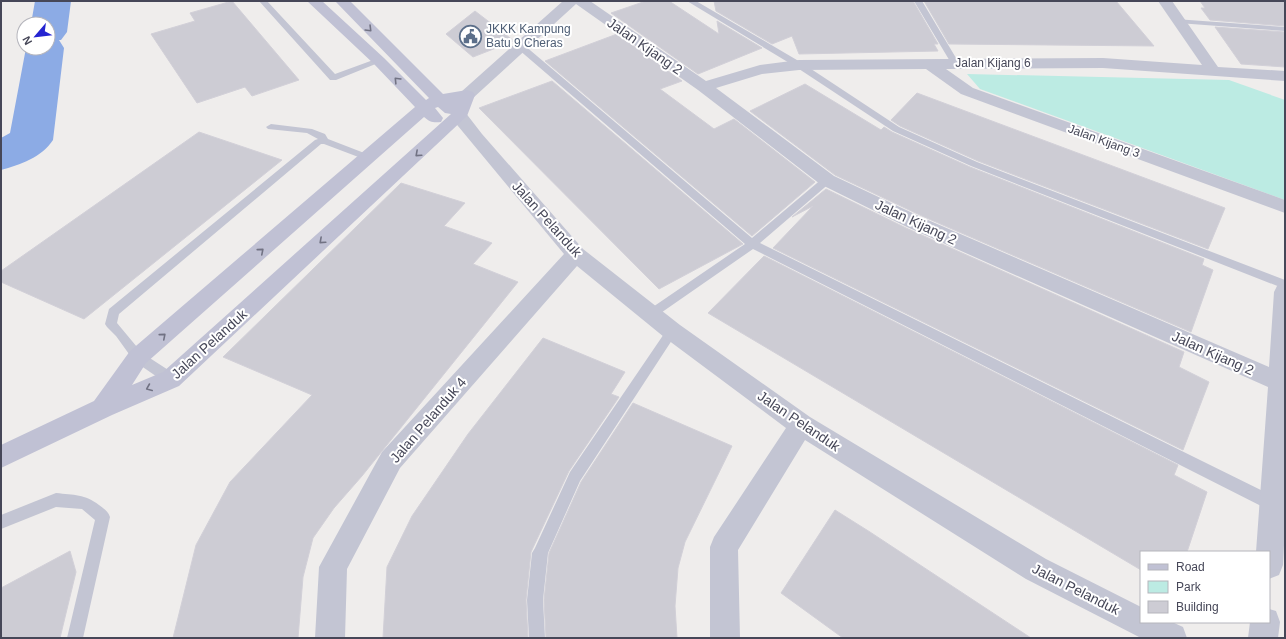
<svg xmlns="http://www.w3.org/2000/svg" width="1286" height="639" viewBox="0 0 1286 639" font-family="Arial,sans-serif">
  <rect width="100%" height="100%" fill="#efedec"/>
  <path fill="#bcebe3" d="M967 74 1229 80 1285 100V200L980 89Z"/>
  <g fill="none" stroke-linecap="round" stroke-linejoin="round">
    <path fill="#8cabe5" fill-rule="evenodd" d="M35 1H71L67 32 61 40H59L64 48 53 140C42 157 20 165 1 170V138L10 133 26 48H48V24H31Z"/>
  </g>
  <path fill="#cdccd4" stroke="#d2d0d8" d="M232 1 299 80 252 96 245 87 197 103 151 34 195 21 190 13Z
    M646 1H669L719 34 717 21 762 48 698 74 611 13Z
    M714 1H913L938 44H934L938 51 799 54 792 36 772 44 716 11Z
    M924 1H1116L1154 46 949 44Z
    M1200 1H1285V26L1210 20 1201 8H1205Z
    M475 11 514 41 473 57 446 34Z
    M1215 27 1285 32V67L1241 64Z
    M617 34 682 81 660 89 714 129 734 119 815 182 752 236 545 61Z
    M552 81 743 244 659 289 479 108Z
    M805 84 881 130 884 127 892 132 970 167 1204 259 1202 265 1213 270 1191 332 922 216 835 175 750 111Z
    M917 93 1225 208 1208 249 978 161 900 126 891 120Z
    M199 132 282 160 84 319 1 282V271Z
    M401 183 465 203 444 226 492 243 473 264 518 282 362 476 334 508 313 538 303 577 298 638H173L196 545 230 482 312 395 223 357Z
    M826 189 906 228 1184 352 1179 367 1209 382 1183 450 773 248 813 206 792 217Z
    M764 256 1178 465 1174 475 1207 492 1187 552H1141V570L708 313Z
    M543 338 625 372 611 394 619 397 569 471 531 552 526 600 528 638H383L387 567 412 516 468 434Z
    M633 403 732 446 685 542 678 568 675 606 677 638H546L544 600 549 553 581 482Z
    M835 510 870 532 1031 638H843L781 593Z
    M70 551 76 572 60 638H1V588Z"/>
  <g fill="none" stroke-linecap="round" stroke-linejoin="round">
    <path fill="#c3c5d3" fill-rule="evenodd" d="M259 1H267L335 74 376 59H382L383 61 336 80H330Z
      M687 1H696L802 63 899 127 977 162 1285 280V289L971 166 893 131 796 67Z
      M914 1H922L959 63 958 65H952L951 63Z
      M1175 19 1285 27V31L1178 23 1174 21Z
      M518 45H524L752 238 823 178H831L832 180 831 182 760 243 1285 502V516L1269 510 753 249 655 317 651 319 647 317 645 314 647 311 745 244 518 49Z
      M271 124 312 129 325 134 328 139 372 156 374 158 369 161 324 144H321L119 314 117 323 142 353 176 375 177 379 176 383 171 384 166 383 134 361 116 336 107 327 105 324 109 309 315 140 318 139 307 133 268 129 266 127Z
      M672 326 676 328 678 331 676 334 580 481 548 553 543 600 545 638H529L527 600 532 553 535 548 570 472 668 328Z
      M56 493C74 495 85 494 99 505 104 509 108 511 110 517L83 638H67L95 520 82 509 56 507 1 529V515Z"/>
    <path fill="#c3c5d3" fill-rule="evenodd" d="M563 1H590L706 81 760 65 799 60 1103 58 1202 65 1158 1H1172L1218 67 1285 71V81L1103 68 946 69 973 88 1285 200V213L961 94 926 69 799 70 762 74 716 88 834 176 921 217 1269 367 1274 292 1277 286 1285 284V525L1283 565 1279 575 1269 579V552H1256L1268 387 907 227 820 184 698 90 576 4 473 98 467 100 461 98 459 95 461 92Z
      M459 111 465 112 482 134 583 249 680 325 810 417 1046 559 1141 607V622H1172L1183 627 1187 638H1141L1026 579 805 440 738 550 740 638H710V547L714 537 786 428 664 337 577 266 400 468 347 569 345 638H315L319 567 382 452 564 254 453 120 451 116 453 112Z
      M1269 609 1276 611 1280 622 1278 638H1248L1250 622H1269Z"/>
    <path fill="#c0c1d4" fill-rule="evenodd" d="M307 1H322L384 58 426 100 429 98 335 1H350L443 94 467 90 473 92 475 95 467 116 179 386 112 415 1 468V445L94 401 130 351 415 107 374 64ZM438 107 445 113 451 114 163 372 132 385 146 363 424 117C430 122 433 123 441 122L443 118 435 108Z"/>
  </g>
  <defs><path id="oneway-chevron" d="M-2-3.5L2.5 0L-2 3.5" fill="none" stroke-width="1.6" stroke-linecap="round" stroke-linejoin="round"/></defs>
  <g stroke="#717283">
    <use href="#oneway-chevron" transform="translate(369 29) rotate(45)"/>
    <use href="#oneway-chevron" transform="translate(397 80) rotate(-134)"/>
    <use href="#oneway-chevron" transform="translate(418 154) rotate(138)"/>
    <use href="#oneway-chevron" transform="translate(322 241) rotate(138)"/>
    <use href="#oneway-chevron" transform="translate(261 251) rotate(-41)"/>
    <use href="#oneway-chevron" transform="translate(163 336) rotate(-41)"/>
    <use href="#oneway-chevron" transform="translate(149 388) rotate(157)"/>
  </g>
  <defs>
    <symbol id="civic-ring" viewBox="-11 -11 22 22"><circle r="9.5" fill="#fff" stroke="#5c6f8a" stroke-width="1.5"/><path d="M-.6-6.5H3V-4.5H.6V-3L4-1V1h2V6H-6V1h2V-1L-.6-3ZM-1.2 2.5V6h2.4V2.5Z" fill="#5c6f8a"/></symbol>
  </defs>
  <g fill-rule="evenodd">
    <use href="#civic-ring" x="458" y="24" width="25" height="25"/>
  </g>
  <g text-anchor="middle" stroke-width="4" stroke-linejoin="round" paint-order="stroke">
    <g font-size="12" fill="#4e5e75" stroke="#fff" text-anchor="start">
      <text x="486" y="33">JKKK Kampung<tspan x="486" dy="14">Batu 9 Cheras</tspan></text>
    </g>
    <g font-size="12" fill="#464758" stroke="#fff">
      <text x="993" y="67">Jalan Kijang 6</text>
      <text transform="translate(1104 141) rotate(20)" y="4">Jalan Kijang 3</text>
    </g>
    <g font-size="14" fill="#464758" stroke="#fff">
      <text transform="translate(645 46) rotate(35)" y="5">Jalan Kijang 2</text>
      <text transform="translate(547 219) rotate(48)" y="5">Jalan Pelanduk</text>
      <text transform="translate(916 222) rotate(25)" y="5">Jalan Kijang 2</text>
      <text transform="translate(209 344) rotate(-42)" y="5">Jalan Pelanduk</text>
      <text transform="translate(1213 353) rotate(24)" y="5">Jalan Kijang 2</text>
      <text transform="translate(428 420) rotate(-49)" y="5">Jalan Pelanduk 4</text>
      <text transform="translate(799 421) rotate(34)" y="5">Jalan Pelanduk</text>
      <text transform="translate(1076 589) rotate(27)" y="5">Jalan Pelanduk</text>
    </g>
  </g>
  <rect width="1286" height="639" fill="none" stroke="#464758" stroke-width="4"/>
  <rect x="1140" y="551" width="130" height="72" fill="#ffffff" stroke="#b5b5bc"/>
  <rect x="1148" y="564" width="20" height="6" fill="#c0c1d4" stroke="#b5b5bc"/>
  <text x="1176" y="571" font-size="12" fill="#464758">Road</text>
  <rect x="1148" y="581" width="20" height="12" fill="#bcebe3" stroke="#b5b5bc"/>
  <text x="1176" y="591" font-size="12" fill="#464758">Park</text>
  <rect x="1148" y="601" width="20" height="12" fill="#cdccd4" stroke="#b5b5bc"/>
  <text x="1176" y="611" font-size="12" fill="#464758">Building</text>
  <g transform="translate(36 36) rotate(242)"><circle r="19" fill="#ffffff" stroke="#b5b5bc"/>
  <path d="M0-3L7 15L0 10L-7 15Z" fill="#2524d1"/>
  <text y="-6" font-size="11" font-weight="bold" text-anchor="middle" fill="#464758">N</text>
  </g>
</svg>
